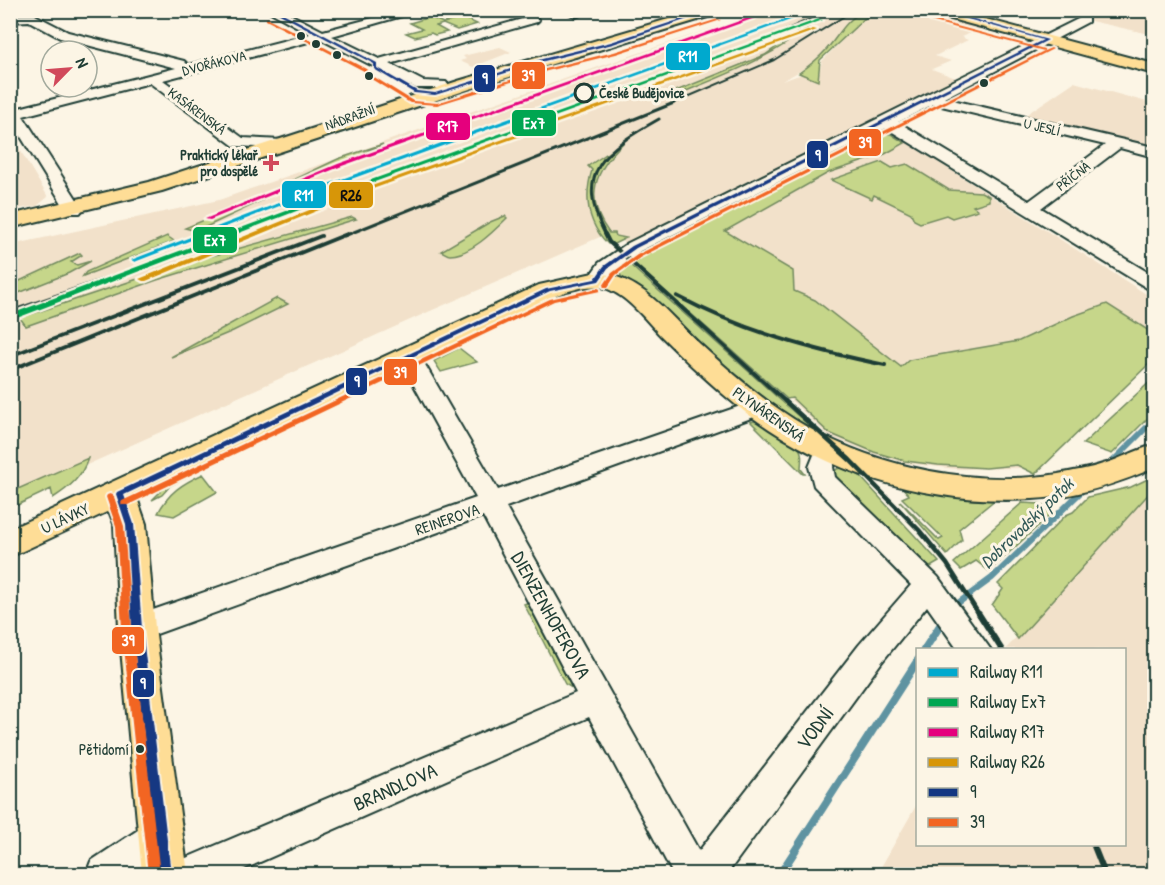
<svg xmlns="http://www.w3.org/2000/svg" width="1165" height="885" viewBox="0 0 1165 885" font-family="'Patrick Hand',sans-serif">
  <rect width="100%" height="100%" fill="#fcf5e5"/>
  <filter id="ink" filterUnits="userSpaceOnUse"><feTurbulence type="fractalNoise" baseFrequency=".0167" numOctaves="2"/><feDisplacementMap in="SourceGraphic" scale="12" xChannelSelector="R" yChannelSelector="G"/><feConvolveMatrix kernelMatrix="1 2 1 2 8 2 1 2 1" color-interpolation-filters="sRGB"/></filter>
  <g filter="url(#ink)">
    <path fill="#f2e1ca" d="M1053 10 1154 11V35L1050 12Z
      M787 11H867L816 62 782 81 802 74 817 80 822 61 863 19 880 11H919L985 27 961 37 968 40 935 56 951 61 932 69 966 82 887 122 886 129 1154 299V360L1106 406 1084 410 1021 468 956 469 906 463 874 454 829 436 624 243 609 233 428 312 11 499V245L219 200 627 57 721 25Z
      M500 47 511 52 473 67 460 61 466 59 463 56Z
      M1074 82 1154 104V148L1021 118Z
      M10 133 48 197 37 206 11 210Z
      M1154 479V874H877L917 804 918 844H1124V650L1006 649Z"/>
    <path fill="#c6d68a" stroke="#728a5f" stroke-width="1.5" d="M866 10 881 11 864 19 820 60 818 81 799 73C809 66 817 60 825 51 839 36 845 19 866 10Z
      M430 17 443 23 464 18 477 24 457 30 443 24 436 26 447 32 435 35 431 33 415 37 406 33 422 29 410 23Z
      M812 22H815C776 56 728 74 681 93L676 91 765 55Z
      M881 134H891L905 143 885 154 828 173 725 231 793 271 794 291 815 300 901 367 909 360 1019 341 1073 316 1107 304 1154 334V359L1035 474 1017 465 986 468 938 465 905 461 874 452 829 433 792 398 787 399 628 258 640 250 643 252 641 254 644 256Z
      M866 138 656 246 648 248Z
      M624 142C595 170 583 198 609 233H615L616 236 626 238 614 244H608C587 223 584 197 592 170L588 166Z
      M383 144 208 226 193 232V230L185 228 236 207 338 159Z
      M882 162 892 168 907 164 949 190 981 192 989 196V201L973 206 978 210 952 218 946 215 920 223 914 220 911 213 874 195 872 199 831 180Z
      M505 216 507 218C493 232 470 255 450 255 447 255 444 252 441 251L490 222Z
      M352 217 356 219 157 280 26 326 20 318 183 264Z
      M167 236 174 241 83 276 86 272Z
      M80 253 82 255 71 262 77 265 91 261 69 273 11 296 13 284Z
      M624 260 630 265 825 440 747 392 621 276 618 267Z
      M277 298 288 304 233 331 171 357Z
      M459 348 477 362 441 372 434 361Z
      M1154 378V412L1112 454 1083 444Z
      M750 421C766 422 793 435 800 450 803 455 801 463 801 469L805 474H803Z
      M263 434 267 438 170 486 162 495 152 500 171 481Z
      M88 458C82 477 70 487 53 498L51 489 11 508V492Z
      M844 467 859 475 939 562 927 569 834 481 833 473 837 469Z
      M203 474 217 492 174 516 158 513C169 492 182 484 203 474Z
      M1154 476V488L1018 639 992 605 1003 589 998 584 1066 515 1073 512 1088 497 1131 487Z
      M901 486 957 497 996 499 959 529 962 540 947 555 900 501 939 540 943 538 902 498 909 495Z
      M1022 503 1041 504 1051 514 989 571 976 561 961 570 954 563Z
      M532 601 573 681 572 688 565 684 524 604Z"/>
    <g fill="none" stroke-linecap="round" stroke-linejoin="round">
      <path stroke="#5f93a1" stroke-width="6" d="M1109 465 1154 420
        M954 606 992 578 1085 488"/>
      <path stroke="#5f93a1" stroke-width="8" d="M924 650 943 621
        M780 874 918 660"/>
      <defs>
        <path id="minor" d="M267 10H282L323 31 403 10H423L332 36 379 59 533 16 539 20 537 22 390 64 423 81 446 82 448 85 446 88H416L320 39 163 80 243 138 282 140 285 143 277 148 234 146 150 83 23 116 83 209 80 213H68L10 119V102L15 103 19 108 176 68 60 38 29 21 10 22V15H35L68 32 184 61 188 65 310 34Z
          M575 10H592L576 17 570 14Z
          M1084 16 1088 18V22L944 98 1154 147V157L1120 148 1041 208 1154 276V290L1147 288 886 128 640 251 613 271 604 284H590L587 280 599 263 628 243ZM933 104 1105 145 1029 201 898 122Z
          M409 349 417 351 420 356 498 490 749 403 757 400 765 403 768 408 765 413 506 507 699 851 859 645 911 585 814 486 809 467 818 445 827 442 836 445 839 451 833 467 835 477 938 577 991 650H958L927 606 881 663 727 874H673L589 717 233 874H174L179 861 576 693 483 516 137 641 127 637 122 628 127 619 476 498 398 356 401 351Z
          M160 819 173 824 178 837 173 850 135 874H86L91 861 147 824Z"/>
        <path id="major" d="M699 10H723L721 13 470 89 162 191 10 228V215L149 182 458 81Z
          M927 10H952L1154 64V74L929 13Z
          M593 273C641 274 667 314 700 344 733 374 768 405 807 427 880 468 975 487 1058 474 1073 471 1089 469 1103 464 1120 459 1136 450 1154 445V468C1123 481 1090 493 1055 497 935 511 814 473 723 394 701 375 680 355 660 335 645 319 630 299 610 290 594 282 572 290 557 295L137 498 146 524 155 628 188 874H142L119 628 114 524 109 511 10 557V529L539 285Z"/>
      </defs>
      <use href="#minor" stroke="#1f3d34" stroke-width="4"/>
      <use href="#major" stroke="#1f3d34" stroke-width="4"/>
      <use href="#minor" fill="#fcf5e5" fill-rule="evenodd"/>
      <use href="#major" fill="#fedd96" fill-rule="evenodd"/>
      <path stroke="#1f3d34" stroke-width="2" d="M594 104 729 55 830 10
        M671 104 774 60 854 10"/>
      <path stroke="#1f3d34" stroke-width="3" d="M229 236 599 103
        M344 236 674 103
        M606 236C572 172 606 149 659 119"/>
      <path stroke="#1f3d34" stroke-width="4" d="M605 234 609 242 787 403
        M677 296C743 331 812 350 885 365
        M10 312 233 234
        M10 356 321 236
        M10 370 347 234"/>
      <path stroke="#1f3d34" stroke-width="4.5" d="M785 401 850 460 919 530 947 564 980 616"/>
      <path stroke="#1f3d34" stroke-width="6" d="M979 614 1002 650
        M1093 844 1105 874"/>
      <defs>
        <path id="bus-1" d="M272 10H277L377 63V68L417 91 435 93 542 59 611 42 709 10H715L613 44 544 61 435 95 414 93 374 69V64Z
          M942 10 1048 40 636 248 608 268 599 281 550 291 124 495 134 524 142 628 171 874H159L132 628 126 524 116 494 117 492 546 289 595 279 604 266 632 246 1043 40 935 10Z"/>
        <path id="bus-2" d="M266 18H268L366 69 371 75 413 101 437 103 545 69 614 52 718 19 721 20 616 54 547 71 437 105 410 103 368 77 364 71 266 20Z
          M930 19 1044 49V51L1051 48 1053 49 641 257 616 275 608 287H604L603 286 612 273 637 255 1044 51 930 21Z
          M598 288 600 289V291L554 301 128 505H122L121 503 122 501 550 299Z
          M110 494 113 495 114 497 124 526 132 629 160 874H148L122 629 116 526 106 497 107 495Z"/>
      </defs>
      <use href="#bus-1" stroke="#fcf5e5" stroke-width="4"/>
      <use href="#bus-2" stroke="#fcf5e5" stroke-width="4"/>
      <use href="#bus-1" fill="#133782" fill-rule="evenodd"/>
      <use href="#bus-2" fill="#f26522" fill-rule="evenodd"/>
      <defs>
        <path id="rail-1" d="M811 10H818L329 187 137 261 135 262 131 260 325 185Z"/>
        <path id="rail-2" d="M819 19 823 20 333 197 17 318H14L10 316 11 314 329 195Z"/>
        <path id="rail-3" d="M770 10H777L342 166 210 220 205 219 338 164Z"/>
        <path id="rail-4" d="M813 29 817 30 353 196 146 281H143L139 279 349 194Z"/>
      </defs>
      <use href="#rail-1" stroke="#fcf5e5" stroke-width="5"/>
      <use href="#rail-2" stroke="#fcf5e5" stroke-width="5"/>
      <use href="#rail-3" stroke="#fcf5e5" stroke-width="5"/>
      <use href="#rail-4" stroke="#fcf5e5" stroke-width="5"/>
      <use href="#rail-1" fill="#00a9ce" fill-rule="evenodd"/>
      <use href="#rail-2" fill="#00a651" fill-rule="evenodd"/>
      <use href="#rail-3" fill="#e5007d" fill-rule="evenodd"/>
      <use href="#rail-4" fill="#d79608" fill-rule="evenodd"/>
    </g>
  </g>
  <g fill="#1f3d34" stroke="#fcf5e5" stroke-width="2">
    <circle cx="301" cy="36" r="5"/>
    <circle cx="316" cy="44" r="5"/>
    <circle cx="337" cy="55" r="5"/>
    <circle cx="369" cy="76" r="5"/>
    <circle cx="984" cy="83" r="5"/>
    <circle cx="140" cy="749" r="5"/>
  </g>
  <circle fill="#fcf5e5" stroke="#1f3d34" stroke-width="3" cx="584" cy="93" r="9"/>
  <path fill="#d1495b" stroke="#fcf5e5" stroke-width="2" d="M268 154h6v6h6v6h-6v6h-6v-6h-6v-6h6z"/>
  <g text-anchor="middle" stroke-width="6" stroke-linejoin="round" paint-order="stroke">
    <g font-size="14" fill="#1f3d34" stroke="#fcf5e5">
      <text transform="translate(214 63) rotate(-14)" y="5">DVOŘÁKOVA</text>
      <text transform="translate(197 111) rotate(37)" y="5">KASÁRENSKÁ</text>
      <text transform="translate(350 117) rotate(-20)" y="5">NÁDRAŽNÍ</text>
      <text transform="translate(1042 127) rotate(13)" y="5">U JESLÍ</text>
      <text transform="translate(1073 176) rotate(-37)" y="5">PŘÍČNÁ</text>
    </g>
    <g font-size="14" font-weight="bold" fill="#1f3d34" stroke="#fcf5e5" text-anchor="start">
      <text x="599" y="98">České Budějovice</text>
    </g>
    <g font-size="14" font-weight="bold" fill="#1f3d34" stroke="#fcf5e5" text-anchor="end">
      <text x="258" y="160">Praktický lékař<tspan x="258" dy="16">pro dospělé</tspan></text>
    </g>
    <g font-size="16" fill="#1f3d34" stroke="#fcf5e5">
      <text transform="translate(769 414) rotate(35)" y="6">PLYNÁRENSKÁ</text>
      <text transform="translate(65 518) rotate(-25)" y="6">U LÁVKY</text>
      <text transform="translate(447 519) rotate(-19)" y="6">REINEROVA</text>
    </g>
    <g font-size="16" fill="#1f3d34" stroke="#fcf5e5" text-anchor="end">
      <text x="129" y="755">Pětidomí</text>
    </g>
    <g font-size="18" font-style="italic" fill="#345a58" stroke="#fcf5e5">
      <text transform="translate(1027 523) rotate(-44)" y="6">Dobrovodský potok</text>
    </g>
    <g font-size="20" fill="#1f3d34" stroke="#fcf5e5">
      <text transform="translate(551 615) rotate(61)" y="7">DIENZENHOFEROVA</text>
      <text transform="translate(815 728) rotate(-53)" y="7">VODNÍ</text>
      <text transform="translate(395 787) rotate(-24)" y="7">BRANDLOVA</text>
    </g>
  </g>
  <g stroke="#fcf5e5" stroke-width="2">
    <rect x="665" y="42" width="46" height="29" rx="6" fill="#00a9ce"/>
    <rect x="511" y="61" width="35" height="29" rx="6" fill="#f26522"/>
    <rect x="473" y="64" width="23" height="29" rx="6" fill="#133782"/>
    <rect x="511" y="109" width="46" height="28" rx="6" fill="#00a651"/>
    <rect x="425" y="112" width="46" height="29" rx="6" fill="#e5007d"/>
    <rect x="848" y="128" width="34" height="29" rx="6" fill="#f26522"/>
    <rect x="806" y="140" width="23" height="29" rx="6" fill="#133782"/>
    <rect x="281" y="180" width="46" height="29" rx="6" fill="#00a9ce"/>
    <rect x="328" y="181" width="46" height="28" rx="6" fill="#d79608"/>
    <rect x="192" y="226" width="46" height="28" rx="6" fill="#00a651"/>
    <rect x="383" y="358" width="35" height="28" rx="6" fill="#f26522"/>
    <rect x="345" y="367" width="23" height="29" rx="6" fill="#133782"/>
    <rect x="111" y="626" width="34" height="29" rx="6" fill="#f26522"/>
    <rect x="132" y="669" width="23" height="29" rx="6" fill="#133782"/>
  </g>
  <g font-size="16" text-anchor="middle" font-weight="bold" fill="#fff">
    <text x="688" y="62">R11</text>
    <text x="528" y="81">39</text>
    <text x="485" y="84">9</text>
    <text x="534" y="129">Ex7</text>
    <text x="448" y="132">R17</text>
    <text x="865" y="148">39</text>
    <text x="818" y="161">9</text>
    <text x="304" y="201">R11</text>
    <text x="215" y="246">Ex7</text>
    <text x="400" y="378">39</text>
    <text x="357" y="387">9</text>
    <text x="128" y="646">39</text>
    <text x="143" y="689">9</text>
  </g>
  <g font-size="16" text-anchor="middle" font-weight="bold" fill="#111">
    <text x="351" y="201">R26</text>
  </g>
  <rect width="1165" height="885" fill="none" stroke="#fcf5e5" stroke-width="36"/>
  <rect x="18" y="18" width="1129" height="849" fill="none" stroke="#1f3d34" stroke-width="2" filter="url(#ink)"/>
  <rect x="916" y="648" width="210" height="198" fill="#fcf5e5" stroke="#a4ab9e" stroke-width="1.5"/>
  <rect x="928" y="668" width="30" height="9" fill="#00a9ce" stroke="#a4ab9e" stroke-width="1.5"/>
  <text x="970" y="678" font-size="18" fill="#1f3d34">Railway R11</text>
  <rect x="928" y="698" width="30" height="9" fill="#00a651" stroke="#a4ab9e" stroke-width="1.5"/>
  <text x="970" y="708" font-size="18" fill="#1f3d34">Railway Ex7</text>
  <rect x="928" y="728" width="30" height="9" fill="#e5007d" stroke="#a4ab9e" stroke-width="1.5"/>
  <text x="970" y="738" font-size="18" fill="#1f3d34">Railway R17</text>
  <rect x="928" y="758" width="30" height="9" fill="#d79608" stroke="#a4ab9e" stroke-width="1.5"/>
  <text x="970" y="768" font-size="18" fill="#1f3d34">Railway R26</text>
  <rect x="928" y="788" width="30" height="9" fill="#133782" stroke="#a4ab9e" stroke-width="1.5"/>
  <text x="970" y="798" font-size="18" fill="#1f3d34">9</text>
  <rect x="928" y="818" width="30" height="9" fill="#f26522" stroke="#a4ab9e" stroke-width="1.5"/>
  <text x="970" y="828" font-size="18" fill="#1f3d34">39</text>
  <g transform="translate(69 69) rotate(65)"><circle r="28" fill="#fcf5e5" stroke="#a4ab9e" stroke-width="1.5"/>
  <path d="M0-4.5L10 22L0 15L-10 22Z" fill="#d1495b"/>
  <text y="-9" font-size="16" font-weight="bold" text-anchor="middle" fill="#1f3d34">N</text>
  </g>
</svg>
